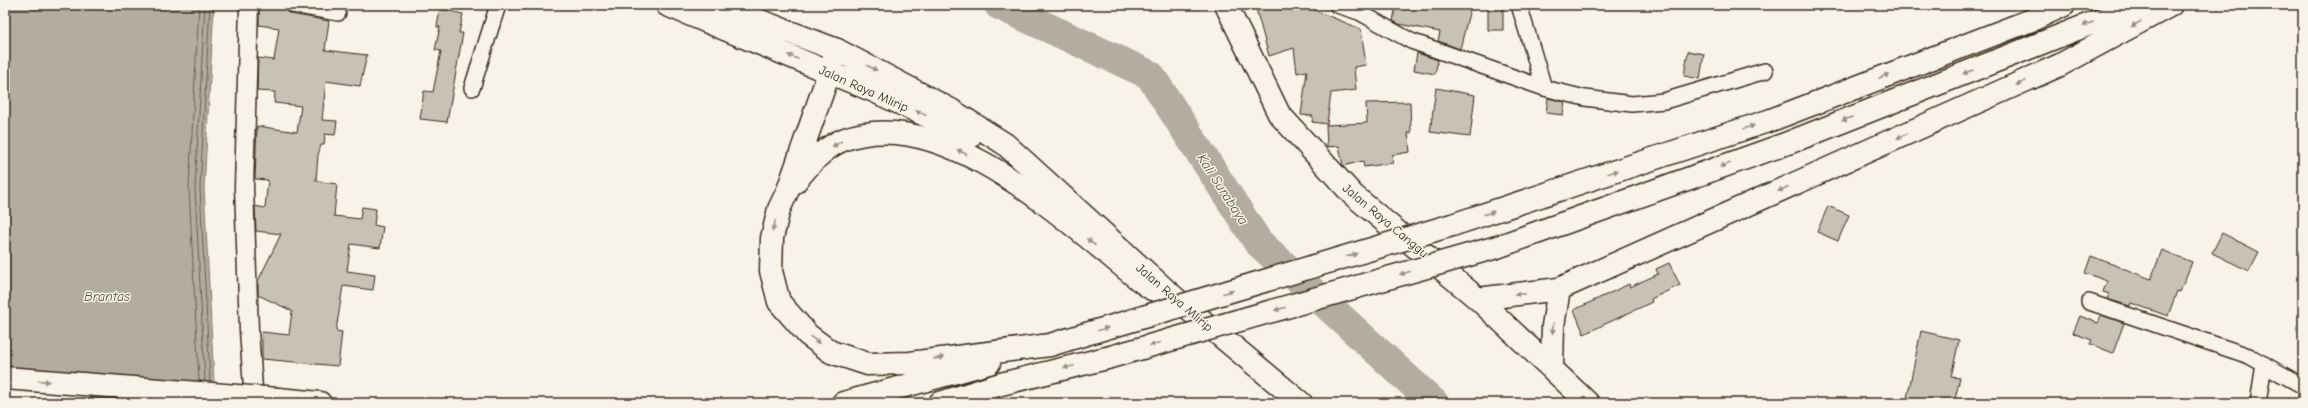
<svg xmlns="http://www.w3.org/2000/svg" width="2308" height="408" viewBox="0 0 2308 408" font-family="'Comic Neue',sans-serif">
  <rect width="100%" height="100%" fill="#f7f3e8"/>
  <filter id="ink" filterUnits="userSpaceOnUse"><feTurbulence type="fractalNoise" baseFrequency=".025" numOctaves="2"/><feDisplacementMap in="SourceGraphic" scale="8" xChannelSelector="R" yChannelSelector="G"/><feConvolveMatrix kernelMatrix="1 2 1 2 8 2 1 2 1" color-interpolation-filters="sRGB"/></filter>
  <g filter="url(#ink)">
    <path fill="#b4aca0" stroke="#84786c" d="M5 5H214L204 188 215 403H5Z"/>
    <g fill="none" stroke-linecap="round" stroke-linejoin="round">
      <path stroke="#6b5e52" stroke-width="1" d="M199 5 189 188 199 381
        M205 5 195 188 205 381
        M210 5 200 188 210 382"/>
      <path stroke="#b4aca0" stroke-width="30" d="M999 5 1150 75 1258 242 1434 403"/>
    </g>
    <path fill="#c8c1b6" stroke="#3b2a1e" d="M259 5 284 6 287 12 291 14 329 21 325 50 367 55 360 86 326 81 322 120 337 121 335 135 325 134 324 145H321L318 155 316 181 337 184 334 216 360 219 362 207 376 209 374 225 383 227 380 248 351 244 347 271 375 275 373 290 343 286 336 331 342 332 338 366 262 359V332L289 335 292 311 258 295V281L281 234 256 231 255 206 265 208 268 180 255 179 257 126 297 132 301 106 274 103 275 92 257 91 258 58 274 60 279 28 259 25Z
      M1255 5H1313L1314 10 1361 29 1366 65 1354 67 1356 90 1331 93 1327 124 1312 122 1313 116 1301 115 1307 71 1297 73 1294 48 1269 56Z
      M1396 5H1471L1460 49 1438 41 1440 32 1399 24 1393 21Z
      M1488 5H1503V30H1488Z
      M440 9 463 14 459 33H463L447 122 420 119 424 91 433 92 441 51 435 50 440 27H437Z
      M1688 51 1704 54 1700 79 1684 76Z
      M1417 53 1438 60 1435 74 1414 70Z
      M1436 88 1475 95 1470 137 1430 132Z
      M1548 98 1565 102 1563 115 1546 113Z
      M1410 102 1411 133H1408L1410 152 1392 155 1393 163 1364 167 1363 161 1343 166 1339 146 1327 147 1326 125 1367 123 1366 103Z
      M1828 206 1849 215 1838 241 1817 232Z
      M2222 233 2259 252 2249 271 2212 253Z
      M2162 250 2192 262 2180 292 2177 291 2168 316 2131 303 2130 306 2107 299 2109 294 2103 292 2107 281 2085 273 2091 256 2151 279Z
      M1669 263 1680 285 1651 299 1652 302 1584 334 1574 310 1629 284 1630 287 1658 274 1656 269Z
      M2101 315 2124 323 2113 353 2090 344 2092 340 2073 333 2080 316 2098 323Z
      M1921 331 1959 340 1951 377 1960 378 1954 403H1906Z"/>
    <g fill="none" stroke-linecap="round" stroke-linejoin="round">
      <defs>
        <path id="minor" d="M293 5 338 13
          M1337 5 1359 12 1411 41 1544 88 1585 98 1632 104 1664 101 1765 71
          M1519 5 1544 88
          M472 88 498 5
          M2089 302 2249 356 2303 386
          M2258 403 2264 364"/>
        <path id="tertiary" d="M249 5 244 187 249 330 254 403"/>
        <path id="primary" d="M667 5 874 91 946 125 969 138
          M718 5 837 50 951 110 1005 144 1169 293 1301 403
          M1226 5 1279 114 1353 195 1478 299 1588 403"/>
        <path id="trunk" d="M5 397 81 403
          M278 399 320 403"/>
        <path id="motorway" d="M837 50 788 190 779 209 772 238 771 271 779 302 808 335 831 352 868 364 910 363 1050 345 1066 340
          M795 182C809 165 824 147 845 139 946 103 1069 224 1142 282L1152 289 1169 293
          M1452 225 1771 120 2034 19 2064 5
          M1497 247 1788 143 2138 5
          M1478 299 1559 289 2060 65 2171 5
          M1552 367 1553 326 1559 289
          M843 403 989 363
          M940 403 1001 384 1107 358"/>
      </defs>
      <use href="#minor" stroke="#3b2a1e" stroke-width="18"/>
      <use href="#tertiary" stroke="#3b2a1e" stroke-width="21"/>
      <use href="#primary" stroke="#3b2a1e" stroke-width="25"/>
      <use href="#trunk" stroke="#3b2a1e" stroke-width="25"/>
      <use href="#motorway" stroke="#3b2a1e" stroke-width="25"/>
      <use href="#minor" stroke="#f7f3e8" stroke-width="15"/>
      <use href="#tertiary" stroke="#f7f3e8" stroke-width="18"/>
      <use href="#primary" stroke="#f7f3e8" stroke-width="22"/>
      <use href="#trunk" stroke="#f7f3e8" stroke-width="22"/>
      <use href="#motorway" stroke="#f7f3e8" stroke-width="22"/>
      <defs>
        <path id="trunk-bridge" d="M5 378 278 399"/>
        <path id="motorway-bridge" d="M1066 340 1452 225
          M1107 358 1497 247"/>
      </defs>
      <use href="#trunk-bridge" stroke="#3b2a1e" stroke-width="25" stroke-linecap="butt"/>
      <use href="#motorway-bridge" stroke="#3b2a1e" stroke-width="25" stroke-linecap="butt"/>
      <use href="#trunk-bridge" stroke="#f7f3e8" stroke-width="22"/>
      <use href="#motorway-bridge" stroke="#f7f3e8" stroke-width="22"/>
    </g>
    <defs><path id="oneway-solid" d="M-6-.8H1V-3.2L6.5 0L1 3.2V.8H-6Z"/></defs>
    <g fill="#998e83">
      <use href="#oneway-solid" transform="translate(2088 24) rotate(159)"/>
      <use href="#oneway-solid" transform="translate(2136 24) rotate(151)"/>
      <use href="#oneway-solid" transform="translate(793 57) rotate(-158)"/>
      <use href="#oneway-solid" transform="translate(872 68) rotate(27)"/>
      <use href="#oneway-solid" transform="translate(1968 72) rotate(159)"/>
      <use href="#oneway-solid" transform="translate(1884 76) rotate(-21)"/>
      <use href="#oneway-solid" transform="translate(2021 83) rotate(156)"/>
      <use href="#oneway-solid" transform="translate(921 113) rotate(-155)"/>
      <use href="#oneway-solid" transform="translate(1847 119) rotate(159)"/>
      <use href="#oneway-solid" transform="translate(1749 127) rotate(-18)"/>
      <use href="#oneway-solid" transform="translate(1902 136) rotate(156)"/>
      <use href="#oneway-solid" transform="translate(837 144) rotate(148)"/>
      <use href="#oneway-solid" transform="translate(962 152) rotate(-153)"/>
      <use href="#oneway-solid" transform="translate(1725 165) rotate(160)"/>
      <use href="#oneway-solid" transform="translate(1613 172) rotate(-18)"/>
      <use href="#oneway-solid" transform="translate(1783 189) rotate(156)"/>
      <use href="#oneway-solid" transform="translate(1489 213) rotate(-18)"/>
      <use href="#oneway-solid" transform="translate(774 226) rotate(104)"/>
      <use href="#oneway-solid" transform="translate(1091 242) rotate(-141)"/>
      <use href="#oneway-solid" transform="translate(1352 255) rotate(-17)"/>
      <use href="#oneway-solid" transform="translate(1405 273) rotate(164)"/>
      <use href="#oneway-solid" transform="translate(1228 292) rotate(-17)"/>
      <use href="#oneway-solid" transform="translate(1520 294) rotate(180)"/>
      <use href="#oneway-solid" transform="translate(1280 309) rotate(164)"/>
      <use href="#oneway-solid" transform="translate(1553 328) rotate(95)"/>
      <use href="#oneway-solid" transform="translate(1103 329) rotate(-17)"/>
      <use href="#oneway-solid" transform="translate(815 340) rotate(37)"/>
      <use href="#oneway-solid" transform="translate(1155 344) rotate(164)"/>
      <use href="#oneway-solid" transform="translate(939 358) rotate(-8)"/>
      <use href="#oneway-solid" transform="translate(1069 367) rotate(166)"/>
      <use href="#oneway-solid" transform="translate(44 381) rotate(4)"/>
    </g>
  </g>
  <g text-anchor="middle" stroke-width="3" stroke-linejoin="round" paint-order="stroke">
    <g font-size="13" fill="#3b2a1e" stroke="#f7f3e8">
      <text transform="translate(864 88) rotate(24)" y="5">Jalan Raya Mlirip</text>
      <text transform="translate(1386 220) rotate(40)" y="5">Jalan Raya Canggu</text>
      <text transform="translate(1175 297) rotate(41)" y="5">Jalan Raya Mlirip</text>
    </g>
    <g font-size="14" font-style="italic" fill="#5f5145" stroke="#f7f3e8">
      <text transform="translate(1223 189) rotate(57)" y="5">Kali Surabaya</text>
      <text x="107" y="301">Brantas</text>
    </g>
  </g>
  <rect width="2308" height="408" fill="none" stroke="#f7f3e8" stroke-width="20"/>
  <rect x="10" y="10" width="2288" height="388" fill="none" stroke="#3b2a1e" stroke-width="1.5" filter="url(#ink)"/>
</svg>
